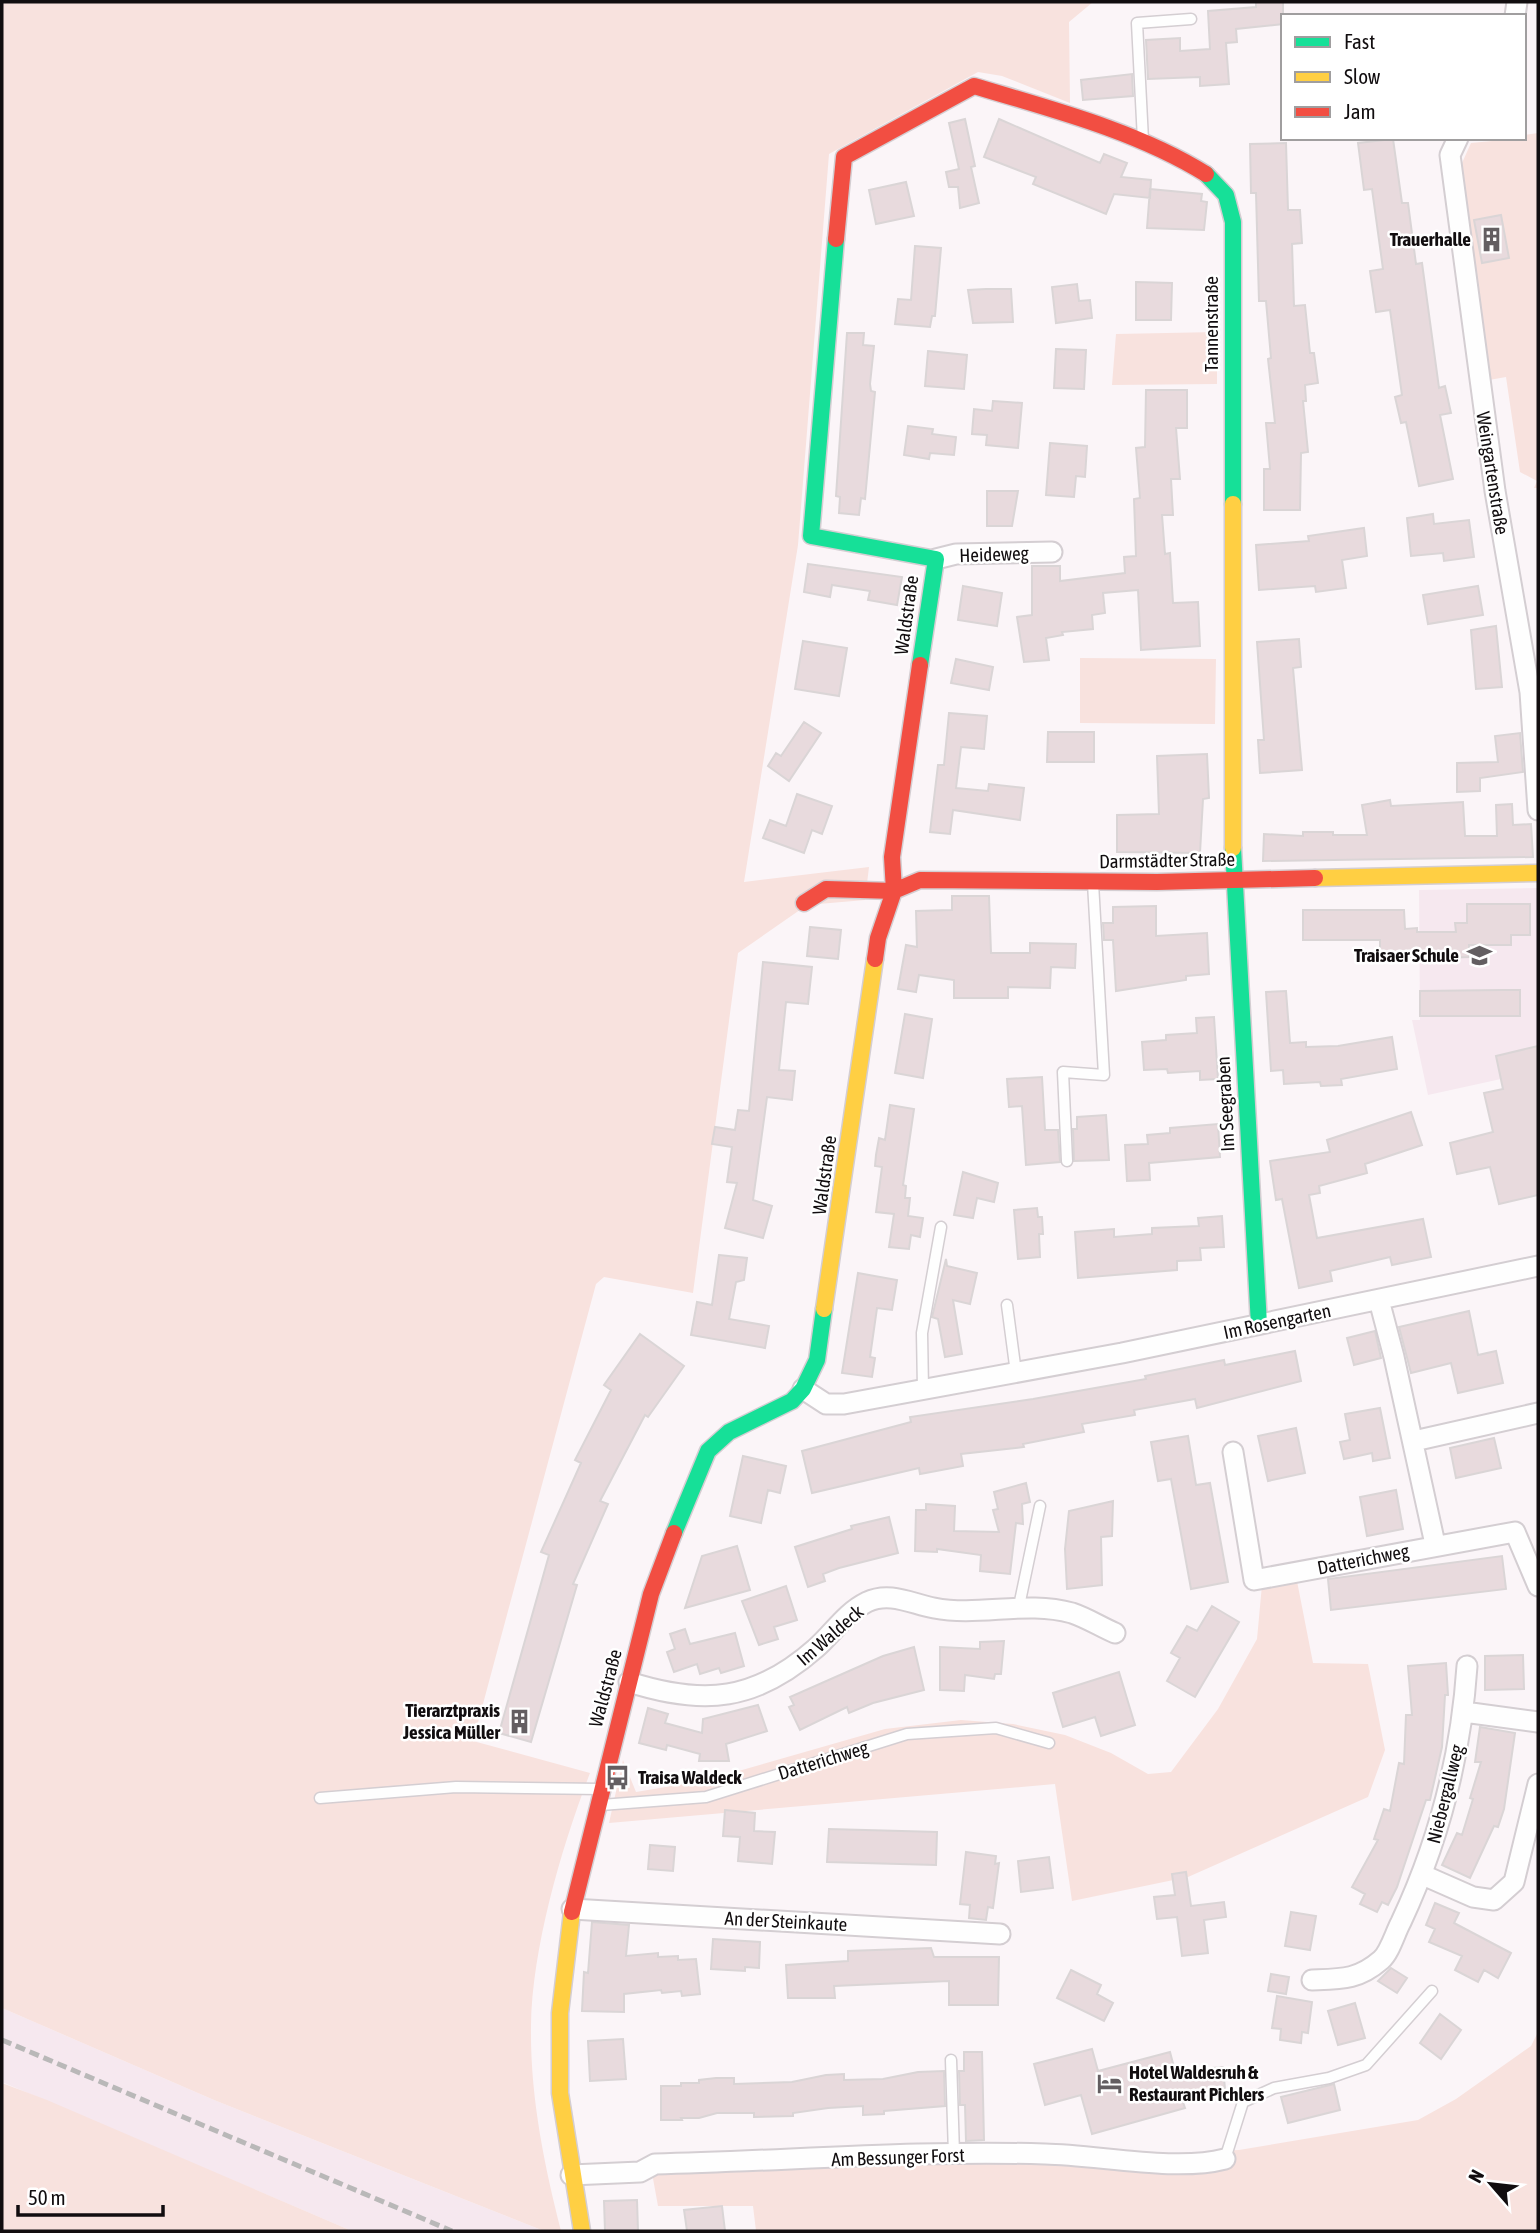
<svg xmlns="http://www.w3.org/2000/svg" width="1540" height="2233" viewBox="0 0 1540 2233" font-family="'Asap Condensed',sans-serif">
  <rect width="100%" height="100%" fill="#fbf5f8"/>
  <path fill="#f6e8ef" d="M1538 888V1071L1428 1095 1412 1020H1420L1419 890Z
    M2 2008 214 2100 544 2231H352L2 2082Z"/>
  <path fill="#f8e2de" d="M2 2H1093L1069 22 1070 103 1002 76 978 72 829 154 798 545 744 882 869 867 865 900 807 905 738 953 693 1293 604 1277 596 1284 473 1741 590 1773C562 1846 532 1947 531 2026 530 2096 544 2164 561 2231H544L214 2100 2 2008Z
    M1538 133V488H1534L1537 481 1520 472 1506 377 1489 380 1466 221 1462 163 1471 143 1524 138V135Z
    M1217 332V384L1112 385 1116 334Z
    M1080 658 1216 659 1215 724 1080 723Z
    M1296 1576 1313 1663 1368 1664 1385 1750 1368 1797 1188 1877 1072 1901 1055 1784 609 1823 623 1760 636 1792 707 1780 885 1729 961 1720 1013 1724 1065 1735 1111 1753 1148 1774 1171 1772 1218 1709 1257 1639 1262 1585Z
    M1538 2032V2231H756L753 2206H658L652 2173 994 2163 1239 2150 1418 2120 1456 2099 1531 2046Z
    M2 2083 47 2100 352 2231H2Z"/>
  <path fill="#e8dadd" stroke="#dad5d6" stroke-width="2" d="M1256 2H1283V24L1236 29 1237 42 1226 43 1229 84 1200 86V77L1148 79 1146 40 1180 38V51L1210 49 1208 11 1256 7Z
    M1132 74 1133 96 1083 100 1081 80Z
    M965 119 975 166 971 167 979 203 960 208 958 187H949L946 172 959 169 949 123Z
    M999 119 1100 163 1104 154 1127 163 1121 177 1151 180 1150 198 1114 194 1106 214 1033 184 1036 177 984 157Z
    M1393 139 1402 203H1408L1416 264 1422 263 1439 388 1445 386 1451 413 1440 415 1453 479 1419 486 1406 422 1401 423 1395 397 1402 395 1390 310 1376 312 1370 271 1383 269 1372 189 1364 190 1358 143Z
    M1286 143 1288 210H1300L1302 243 1292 244 1294 306 1305 305 1310 353H1314L1318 383 1305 385 1306 401H1303L1308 452 1301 453 1300 510H1264V469H1270L1266 423H1275L1268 359 1271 358 1266 301H1259L1256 193H1251L1250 144Z
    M906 182 914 216 876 224 869 190Z
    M1150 189 1202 194 1201 201 1207 202 1204 230 1147 228Z
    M1501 215 1509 258 1482 263 1474 220Z
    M915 246 941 248 935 316H932L930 327 895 324 898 299 911 300Z
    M1136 282 1172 283 1171 320H1136Z
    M1077 284 1079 301 1090 300 1092 318 1056 323 1052 287Z
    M986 289H1011L1013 322 973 323 968 290Z
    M847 333H864L863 345 874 346 870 384 871 391 875 392 865 499 861 498 859 515 839 513 840 497 836 496Z
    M1056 349 1086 350 1084 389 1054 388Z
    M928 351 967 355 964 389 925 386Z
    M1146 390H1187V428H1176L1180 479H1171L1173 515H1162L1165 554 1170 553 1173 603 1198 602 1200 646 1141 650 1138 590 1103 593 1105 613 1092 615 1093 629 1062 632 1063 635 1046 638 1049 660 1024 662 1017 617 1032 615V566H1060V581L1125 573 1124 557 1136 556 1134 499 1140 498 1136 448 1145 447Z
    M993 401 1022 403 1018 448 986 445 987 435 972 434 974 409 992 411Z
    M908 426 933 429 932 434 956 437 954 455 930 453 929 459 904 455Z
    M1050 443 1087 446 1085 477 1076 476 1074 497 1046 495Z
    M987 491H1018L1012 526H987Z
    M1433 514 1434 524 1469 520 1474 557 1444 561 1443 553 1411 556 1407 518Z
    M1364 528 1367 556 1342 560 1346 588 1316 592 1315 586 1259 590 1256 545 1309 541 1308 536Z
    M808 564 902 577 897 605 868 600 870 591 832 585 830 597 804 592Z
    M963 586 1002 593 997 626 958 620Z
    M1478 586 1483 615 1428 624 1423 595Z
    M1496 626 1502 687 1476 689 1471 630Z
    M1299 639 1301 667 1293 668 1302 770 1260 773 1258 740H1264L1257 642Z
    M803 641 847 648 839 696 795 689Z
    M956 659 993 667 989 690 951 683Z
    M949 713 987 716 984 749 961 747 956 788 988 791 989 784 1024 788 1020 820 953 810 950 834 930 832 938 765H944Z
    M804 722 821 733 789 781 768 766 776 753 781 756Z
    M1048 732H1094V762H1047Z
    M1520 733 1523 772 1480 778V791L1457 792V763L1498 762 1495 736Z
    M1207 754 1209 798 1203 799 1200 853 1117 852V815L1159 814 1157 756Z
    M797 794 832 806 822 834 812 830 804 853 763 838 770 820 786 826Z
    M1390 800 1391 806 1463 802 1465 836H1497L1496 805 1512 804 1513 825 1531 824 1533 857 1263 861 1264 834 1303 836V832H1333V835H1367L1362 805Z
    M952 896H989L991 953H1030V943L1076 944 1075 968 1051 967 1050 988 1008 987V998H954V980L919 975 916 992 898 989 906 945 917 947 916 911 952 910Z
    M1467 904H1530V935H1511V945H1469V957L1380 960V940H1303V910H1404L1405 929 1417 928V932H1456L1455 923H1467Z
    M1156 906V936L1207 933 1209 974 1186 976V980L1116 991 1113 940H1104L1103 923H1113V907Z
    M810 927 841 930 838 959 807 956Z
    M763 962 812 967 808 1004 786 1002 779 1070 795 1071 792 1100 767 1097 753 1200 772 1206 763 1238 725 1228 737 1183 727 1182 732 1147 712 1144 715 1127 735 1130 738 1110 749 1111Z
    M1502 990H1520V1016H1420V991Z
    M1286 991 1290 1043 1306 1042V1047L1338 1046 1392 1037 1397 1069 1341 1079 1342 1085 1321 1086 1320 1082 1284 1084 1283 1070 1271 1071 1266 992Z
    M905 1014 932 1019 923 1078 895 1073Z
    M1214 1017 1218 1079 1200 1080V1071L1168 1073 1167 1069 1144 1070 1142 1042 1166 1040V1035L1197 1033 1196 1018Z
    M1538 1046V1195L1499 1204 1490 1167 1457 1174 1450 1143 1493 1132 1484 1093 1503 1089 1496 1056Z
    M1042 1077 1045 1130H1058L1060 1162 1026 1165 1022 1106 1009 1107 1007 1079Z
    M890 1105 914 1109 903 1185 906 1186 905 1198H910L908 1216 923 1218 920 1237 911 1235 909 1249 889 1247 894 1214 876 1212 882 1167 875 1166 876 1155 879 1138 885 1140Z
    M1411 1112 1422 1145 1365 1164 1367 1173 1319 1186 1320 1193 1309 1195 1317 1238 1423 1219 1431 1257 1392 1265 1390 1257 1330 1271 1332 1281 1299 1288 1282 1199 1276 1200 1270 1161 1330 1152 1327 1140Z
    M1106 1115 1109 1160 1074 1161 1073 1129H1077V1117Z
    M1218 1124 1220 1157 1149 1163 1150 1180 1127 1181 1125 1145 1148 1144 1147 1135 1170 1133V1128Z
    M963 1172 998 1183 994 1202 977 1198 973 1218 954 1215Z
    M1037 1208 1038 1217H1042L1043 1234H1039L1040 1257 1018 1259 1014 1210Z
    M1222 1216 1224 1247 1200 1248 1201 1260 1177 1261V1270L1078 1278 1075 1232 1114 1229V1237L1152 1234V1228L1199 1226 1198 1218Z
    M719 1255 747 1258 744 1280 736 1282 729 1319 769 1326 765 1348 691 1335 697 1302 712 1305Z
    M946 1259 947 1266 977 1273 970 1304 953 1300 962 1354 945 1357 938 1319 932 1317Z
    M858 1273 897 1280 892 1310 877 1308 870 1357 875 1358 872 1377 842 1373Z
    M1469 1311 1478 1355 1496 1351 1503 1383 1458 1393 1451 1363 1411 1373 1399 1327Z
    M1375 1331 1381 1358 1354 1365 1347 1338Z
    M640 1334 684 1366 648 1417 645 1415 600 1501 608 1504 573 1584 577 1585 531 1742 499 1733 549 1555 541 1552 581 1463 575 1460 611 1390 604 1385Z
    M1295 1351 1301 1381 1197 1408 1195 1399 1134 1410 1135 1415 1082 1424 1084 1432 1023 1444 1024 1447 961 1454 963 1466 920 1474 919 1468 812 1493 802 1451 911 1422 910 1417 1033 1399 1146 1379 1145 1376 1224 1360 1225 1365Z
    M1380 1408 1390 1458 1373 1461 1372 1453 1344 1459 1340 1442 1350 1440 1345 1414Z
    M1296 1428 1305 1473 1268 1481 1258 1436Z
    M1188 1436 1196 1485 1210 1483 1228 1582 1191 1589 1171 1479 1158 1481 1151 1442Z
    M1494 1438 1501 1468 1456 1478 1450 1448Z
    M743 1456 786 1466 780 1493 768 1490 761 1523 730 1516Z
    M1026 1483 1030 1502 1022 1504 1023 1524 1016 1523 1010 1574 980 1571 981 1555 937 1549V1552L915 1551 916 1510H926V1504L955 1506 954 1531 999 1532 993 1510 998 1509 994 1492Z
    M1396 1490 1403 1529 1367 1536 1360 1497Z
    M1113 1501 1112 1536 1101 1537 1102 1585 1067 1589 1065 1549 1069 1511Z
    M889 1517 898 1553 839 1568 823 1574 825 1581 808 1587 795 1547 852 1529 851 1526Z
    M737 1546 750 1590 685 1608 702 1556Z
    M1502 1556 1506 1589 1331 1610 1328 1579Z
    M786 1586 797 1620 774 1627 778 1639 759 1645 742 1601Z
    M1212 1606 1239 1622 1195 1697 1167 1681 1180 1658 1171 1653 1187 1626 1197 1631Z
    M685 1629 690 1644 735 1633 744 1666 721 1673 719 1668 700 1674 697 1664 674 1672 667 1652 675 1649 670 1634Z
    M1004 1641 1001 1674H995L994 1679 965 1675 964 1691 940 1690V1647L980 1649V1642Z
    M914 1647 924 1690 873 1703 849 1713 847 1707 800 1730 789 1707 794 1705 790 1697 883 1656Z
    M1523 1655 1524 1689 1485 1690V1656Z
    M1446 1663 1448 1695H1445L1442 1747 1430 1800H1426L1397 1887 1388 1905 1382 1902 1377 1912 1360 1904 1365 1894 1352 1887 1378 1840 1374 1839 1384 1809 1390 1811 1399 1763 1404 1764 1406 1715H1412L1408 1666Z
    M1119 1672 1135 1725 1101 1736 1095 1717 1063 1727 1053 1693Z
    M758 1705 767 1731 726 1744 729 1761H699L700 1754 667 1745 666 1750 639 1743 648 1708 668 1714 665 1723 702 1733 703 1719Z
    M1480 1727 1515 1733 1504 1809 1498 1827 1494 1826 1470 1878 1442 1865 1457 1833 1462 1835 1473 1799 1470 1798 1481 1762H1475Z
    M725 1810 755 1813 754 1831 775 1832 772 1864 738 1861 740 1837 723 1836Z
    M829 1829 937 1832 936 1865 827 1862Z
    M650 1845 675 1847 673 1871 648 1869Z
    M966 1852 996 1856 995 1864 999 1863 993 1908 988 1907 986 1920 969 1918 970 1905 960 1904Z
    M1049 1857 1053 1888 1021 1892 1018 1861Z
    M1186 1872 1191 1906 1224 1902 1226 1917 1204 1920 1208 1953 1182 1956 1177 1917 1157 1919 1154 1897 1175 1895 1172 1874Z
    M1435 1903 1459 1913 1454 1923 1511 1953 1498 1978 1484 1970 1478 1982 1455 1970 1462 1956 1429 1942 1435 1929 1426 1925Z
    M1291 1912 1316 1916 1310 1950 1285 1946Z
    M592 1922 629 1925 626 1956 658 1953V1957L678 1956V1960L696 1959 700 1994 682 1996 681 1991 662 1993 661 1990 624 1994V2012L582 2011 584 1972 588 1973Z
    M713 1939 760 1942 759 1968 745 1967V1971L711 1969Z
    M931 1948 934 1957H999L998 2005H949V1981L834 1986 835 1998H788L786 1965 848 1961V1951Z
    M1391 1968 1407 1978 1397 1993 1378 1981Z
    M1071 1970 1101 1985 1097 1994 1113 2003 1104 2021 1057 1998Z
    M1271 1974 1289 1977 1286 1994 1268 1991Z
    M1277 1996 1312 2002 1308 2033 1302 2032 1301 2043 1280 2040 1281 2029 1272 2028Z
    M1355 2003 1365 2038 1338 2045 1328 2011Z
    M1440 2014 1461 2030 1441 2059 1420 2043Z
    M623 2039 626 2079 590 2081 588 2041Z
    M1092 2049 1098 2071 1170 2052 1175 2071 1223 2067 1225 2089 1211 2091V2099L1183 2102 1185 2108 1092 2134 1081 2095 1045 2105 1034 2064Z
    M964 2052H982L984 2140 966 2141 965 2105H960L959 2071H964Z
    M944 2071 945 2106 884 2111V2114L863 2115V2106L828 2108 793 2113V2116L754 2117V2113H717L699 2118H681L682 2120H661V2086H681V2083H699V2080L716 2078H734V2084L792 2082 826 2075 844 2074V2080L883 2079 918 2072Z
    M1334 2084 1340 2110 1288 2123 1281 2097Z
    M637 2200 638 2231H605L604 2201Z
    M722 2206 725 2231H687L684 2210Z"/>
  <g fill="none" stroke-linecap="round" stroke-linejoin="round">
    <defs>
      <path id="lane" d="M1143 140 1137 23 1191 19
        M1067 1161 1063 1072 1104 1075 1093 883
        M1007 1305 1016 1373
        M923 1389 922 1333 941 1227
        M1019 1606 1040 1506
        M320 1798 456 1787 600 1789
        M601 1805 706 1797 907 1734 996 1728 1049 1743
        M951 2060 954 2154
        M1225 2159 1243 2102 1274 2088 1329 2078 1366 2065 1432 1991"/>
      <path id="street" d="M1515 16 1517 2
        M1458 138 1450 155 1495 491 1530 692 1538 810
        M936 559 956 554 1052 552
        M1379 1300 1394 1357 1435 1544
        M803 1389 826 1404H844L1122 1353 1538 1266
        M1414 1441 1538 1413
        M1233 1452 1254 1580 1515 1532 1538 1586
        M629 1682C704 1706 756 1701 816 1648 834 1632 845 1613 867 1602 890 1591 912 1604 934 1608 980 1617 1026 1600 1072 1613 1087 1618 1101 1627 1115 1633
        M1464 1712 1538 1722
        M1423 1875 1473 1897 1494 1900 1514 1882 1538 1784
        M572 1909 1000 1934
        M1312 1980C1341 1979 1358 1980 1381 1960 1390 1952 1395 1933 1401 1922 1439 1841 1461 1756 1467 1666
        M571 2175 640 2172 655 2164C785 2161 915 2150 1045 2154 1099 2155 1175 2172 1225 2159"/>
      <path id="fast" d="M1206 174 1226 195 1233 222V504
        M836 239 811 536 936 559 920 665
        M1233 848 1259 1325
        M674 1533 708 1451 729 1432 792 1401 803 1389 817 1360 824 1309"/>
      <path id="slow" d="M1233 504V848
        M1315 878 1538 873
        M824 1309 875 959
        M572 1912 560 2013V2093L582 2231"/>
      <path id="jam" d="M836 239 844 157 974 86C1051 109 1137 131 1206 174
        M804 903 826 889 894 891 920 880 1157 882 1315 878
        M875 959 878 938 894 891 892 857 920 665
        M572 1912 651 1594 674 1533"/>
    </defs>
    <use href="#lane" stroke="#d4ced2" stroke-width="13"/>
    <use href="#street" stroke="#d4ced2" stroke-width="23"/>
    <use href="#fast" stroke="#d4ced2" stroke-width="19"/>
    <use href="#slow" stroke="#d4ced2" stroke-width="19"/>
    <use href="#jam" stroke="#d4ced2" stroke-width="19"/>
    <use href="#lane" stroke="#fefefe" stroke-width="10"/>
    <use href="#street" stroke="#fefefe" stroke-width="19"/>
    <use href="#fast" stroke="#16e098" stroke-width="16"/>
    <use href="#slow" stroke="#ffcf43" stroke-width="16"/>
    <use href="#jam" stroke="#f24e42" stroke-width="16"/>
    <path stroke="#b9b8b8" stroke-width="5" stroke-dasharray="10 5" stroke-linecap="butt" d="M2 2040 452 2231"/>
  </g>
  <defs>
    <symbol id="building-bare" viewBox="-9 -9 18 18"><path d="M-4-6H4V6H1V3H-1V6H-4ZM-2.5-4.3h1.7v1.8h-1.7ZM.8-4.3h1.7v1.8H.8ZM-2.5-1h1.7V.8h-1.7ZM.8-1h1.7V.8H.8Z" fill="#635e61" stroke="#fff" stroke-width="2.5" paint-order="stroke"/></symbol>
    <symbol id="school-bare" viewBox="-9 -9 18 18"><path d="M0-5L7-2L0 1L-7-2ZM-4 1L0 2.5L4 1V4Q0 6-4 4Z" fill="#635e61" stroke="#fff" stroke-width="2.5" paint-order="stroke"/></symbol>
    <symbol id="bus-bare" viewBox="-9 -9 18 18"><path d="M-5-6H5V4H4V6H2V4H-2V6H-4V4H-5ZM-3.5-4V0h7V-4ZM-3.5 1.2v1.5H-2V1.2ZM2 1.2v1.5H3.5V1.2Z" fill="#635e61" stroke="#fff" stroke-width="2.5" paint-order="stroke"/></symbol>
    <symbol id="hotel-bare" viewBox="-9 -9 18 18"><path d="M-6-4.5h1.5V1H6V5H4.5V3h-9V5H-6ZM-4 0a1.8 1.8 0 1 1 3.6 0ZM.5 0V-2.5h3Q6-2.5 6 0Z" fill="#635e61" stroke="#fff" stroke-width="2.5" paint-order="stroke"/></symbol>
  </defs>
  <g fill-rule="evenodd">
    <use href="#building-bare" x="1474" y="222" width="35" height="35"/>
    <use href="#school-bare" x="1462" y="938" width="35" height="35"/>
    <use href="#building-bare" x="502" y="1704" width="35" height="35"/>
    <use href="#bus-bare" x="600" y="1760" width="35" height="35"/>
    <use href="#hotel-bare" x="1092" y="2066" width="35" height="35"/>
  </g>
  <g text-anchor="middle" stroke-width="5" stroke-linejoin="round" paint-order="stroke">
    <g font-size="19" font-weight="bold" fill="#110d0f" stroke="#fff" text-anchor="end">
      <text x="1471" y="246">Trauerhalle</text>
      <text x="1459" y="962">Traisaer Schule</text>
      <text x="500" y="1717">Tierarztpraxis<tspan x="500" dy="22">Jessica Müller</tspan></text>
      <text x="638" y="1784" text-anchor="start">Traisa Waldeck</text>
      <text x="1129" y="2079" text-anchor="start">Hotel Waldesruh &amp;<tspan x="1129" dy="22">Restaurant Pichlers</tspan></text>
    </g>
    <g font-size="19" fill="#110d0f" stroke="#fff">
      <text transform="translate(1211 324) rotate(-90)" y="7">Tannenstraße</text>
      <text transform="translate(1493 473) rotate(81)" y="7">Weingartenstraße</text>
      <text transform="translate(994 554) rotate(-2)" y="7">Heideweg</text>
      <text transform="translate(906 615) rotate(-82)" y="7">Waldstraße</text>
      <text transform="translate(1167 860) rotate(-1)" y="7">Darmstädter Straße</text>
      <text transform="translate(1225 1104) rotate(-93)" y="7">Im Seegraben</text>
      <text transform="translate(824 1175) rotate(-82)" y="7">Waldstraße</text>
      <text transform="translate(1277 1321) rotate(-12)" y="7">Im Rosengarten</text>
      <text transform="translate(1363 1559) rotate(-11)" y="7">Datterichweg</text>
      <text transform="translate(830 1635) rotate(-41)" y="7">Im Waldeck</text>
      <text transform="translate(605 1688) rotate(-75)" y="7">Waldstraße</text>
      <text transform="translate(823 1760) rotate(-17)" y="7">Datterichweg</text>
      <text transform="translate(1445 1794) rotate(-76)" y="7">Niebergallweg</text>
      <text transform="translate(786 1921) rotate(3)" y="7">An der Steinkaute</text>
      <text transform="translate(898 2157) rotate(-2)" y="7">Am Bessunger Forst</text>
    </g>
  </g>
  <rect width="1540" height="2233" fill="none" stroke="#110d0f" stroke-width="7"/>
  <rect x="1281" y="14" width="245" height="126" fill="#ffffff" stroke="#a09e9f" stroke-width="2"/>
  <rect x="1295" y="37" width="35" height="10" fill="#16e098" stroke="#a09e9f" stroke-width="2"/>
  <text x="1344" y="49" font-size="21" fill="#110d0f">Fast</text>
  <rect x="1295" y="72" width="35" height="10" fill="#ffcf43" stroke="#a09e9f" stroke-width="2"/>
  <text x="1344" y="84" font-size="21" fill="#110d0f">Slow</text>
  <rect x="1295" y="107" width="35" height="10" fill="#f24e42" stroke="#a09e9f" stroke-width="2"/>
  <text x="1344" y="119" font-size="21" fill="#110d0f">Jam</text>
  <g transform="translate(1491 2184) rotate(298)" stroke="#ffffff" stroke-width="5" paint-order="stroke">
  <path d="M0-5L12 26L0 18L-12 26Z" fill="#110d0f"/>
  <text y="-10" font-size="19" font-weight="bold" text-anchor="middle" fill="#110d0f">N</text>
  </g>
  <path d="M18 2205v10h145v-10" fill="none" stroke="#110d0f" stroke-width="3.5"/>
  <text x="28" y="2205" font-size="21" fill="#110d0f" stroke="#ffffff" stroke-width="5" paint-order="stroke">50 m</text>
</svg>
